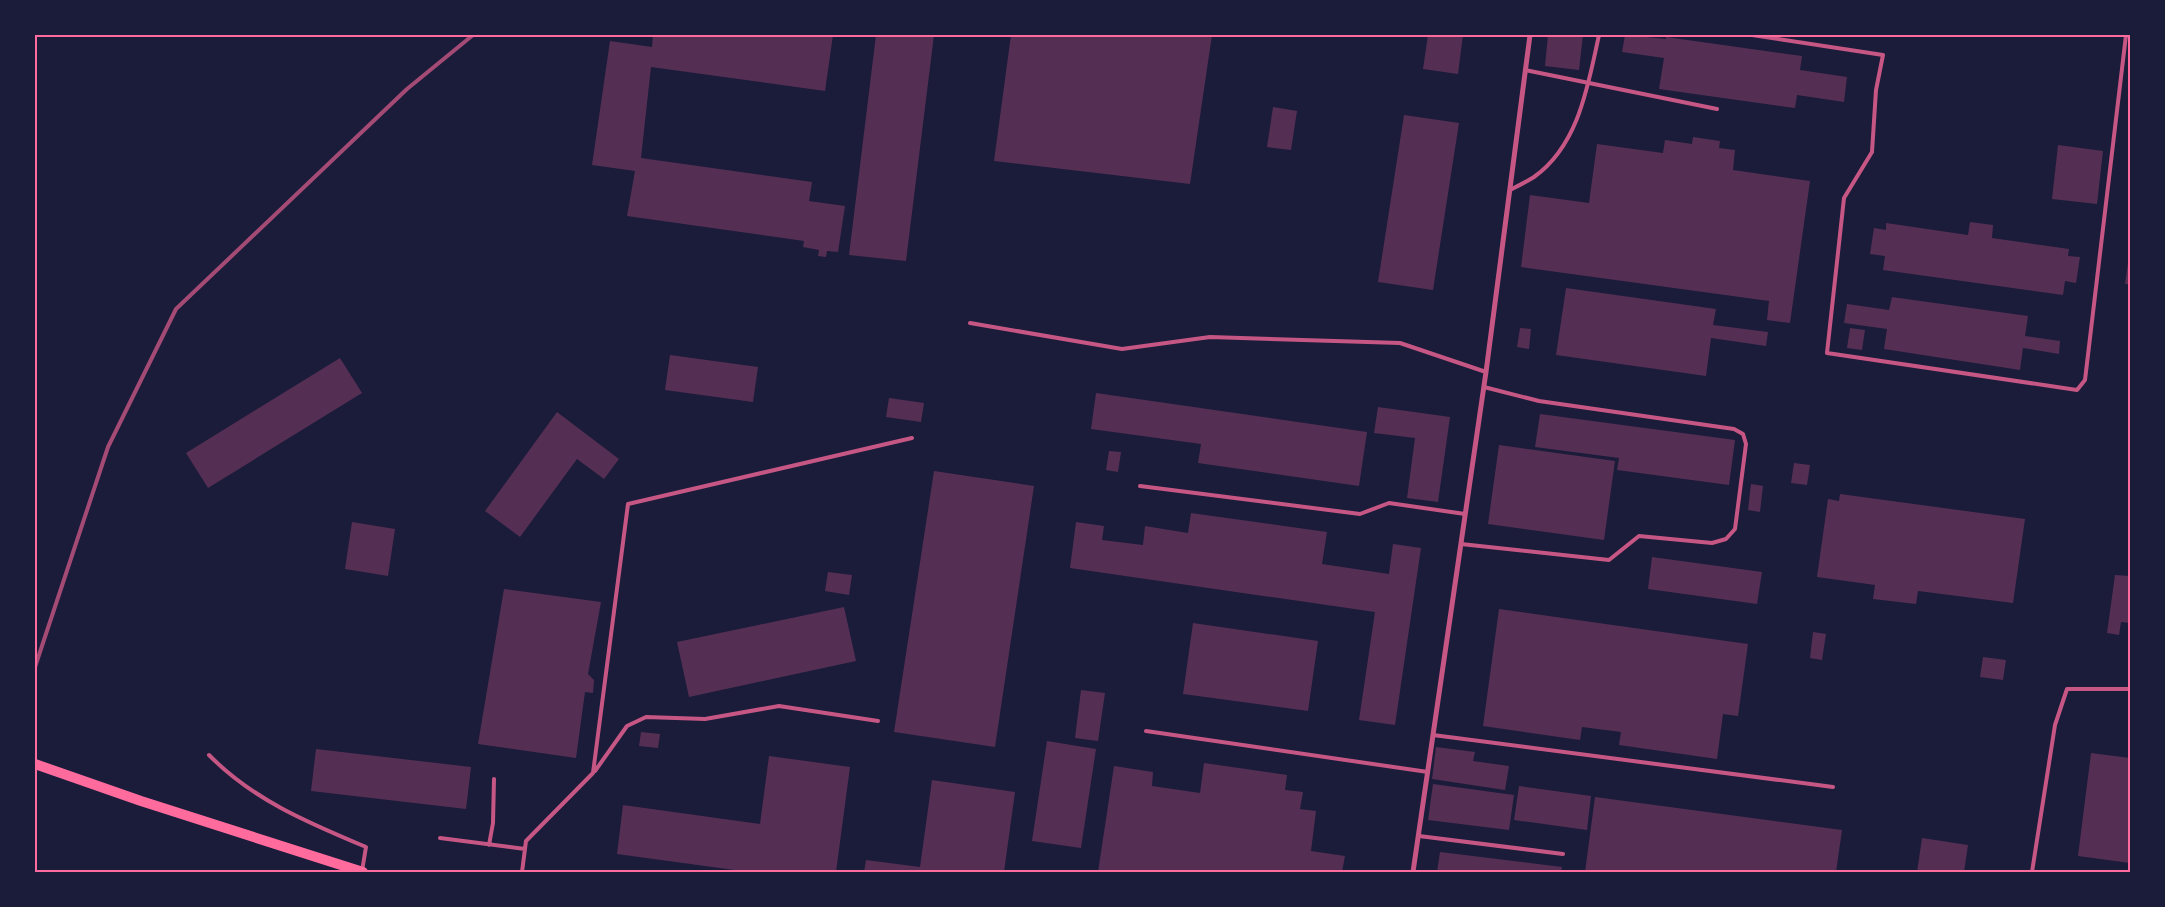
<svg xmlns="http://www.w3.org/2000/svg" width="2165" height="907" viewBox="0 0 2165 907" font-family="Raleway,sans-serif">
  <rect width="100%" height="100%" fill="#1b1b3a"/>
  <path fill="#542f53" d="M653 35H833L825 91 651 67 641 158 812 182 809 201 845 206 838 252 827 251 826 257 818 256 819 250 803 247 804 241 627 216 635 171 592 165 610 41 652 47Z
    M876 35H934L906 261 849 255Z
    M1011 35H1212L1190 184 994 161Z
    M1428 35H1463L1458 74 1423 69Z
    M1548 35H1583L1579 70 1545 66Z
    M1625 35 1666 39V37L1802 56 1800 70 1847 77 1844 102 1797 95 1795 108 1659 89 1664 58 1622 52Z
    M1273 107 1297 111 1291 150 1267 147Z
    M1404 115 1459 123 1433 290 1378 282Z
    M1693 137 1720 141 1719 148 1735 150 1733 170 1810 181 1790 323 1767 320 1769 301 1521 267 1530 195 1589 203 1597 144 1663 153 1665 140 1692 144Z
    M2058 145 2103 151 2097 204 2052 199Z
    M1970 222 1993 225 1992 238 2069 249 2068 256 2080 257 2076 283 2065 281 2063 295 1883 270 1885 256 1870 254 1874 228 1886 230V223L1968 235Z
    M2129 256H2130V284H2125Z
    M1566 288 1716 309 1713 325 1768 332 1766 346 1711 338 1706 376 1556 355Z
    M1892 297 2028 316 2025 336 2060 341 2059 354 2023 348 2020 370 1884 349 1887 329 1844 323 1847 304 1889 310Z
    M1520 328 1531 329 1529 349 1517 347Z
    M1850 328 1865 330 1862 350 1847 348Z
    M670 355 758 367 753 402 665 390Z
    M340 358 362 393 208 488 186 453Z
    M1096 393 1367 432 1359 486 1198 463 1201 444 1091 429Z
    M889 398 924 403 921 422 886 417Z
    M1378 407 1450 417 1438 502 1407 498 1415 438 1374 433Z
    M557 412 619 459 604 479 577 459 520 537 485 511Z
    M1540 414 1735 440 1729 485 1617 470 1619 458 1535 447Z
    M1499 445 1615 461 1604 540 1488 524Z
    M1109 451 1121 452 1118 472 1106 470Z
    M1794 463 1810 465 1807 485 1791 483Z
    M934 471 1034 486 995 747 894 732Z
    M1751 484 1763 486 1760 512 1748 510Z
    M1840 494 2025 519 2013 603 1918 591 1916 604 1873 599 1875 585 1817 577 1828 499 1839 501Z
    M1191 513 1327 532 1322 564 1389 574 1393 544 1421 548 1395 725 1359 720 1375 612 1070 568 1076 522 1104 526 1102 540 1143 545 1145 526 1188 533Z
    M352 522 395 529 388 576 345 569Z
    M1652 557 1762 572 1757 604 1648 589Z
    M828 572 852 575 849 595 825 591Z
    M2115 575 2130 576V623L2121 622 2119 635 2107 633Z
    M504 589 601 602 588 674 594 680 593 693 585 692 576 758 478 744Z
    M844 607 856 661 689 697 677 642Z
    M1499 609 1748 644 1738 716 1723 714 1717 759 1619 745 1621 732 1582 727 1580 740 1483 726Z
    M1193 623 1318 641 1308 711 1183 694Z
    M1813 632 1826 634 1822 660 1810 658Z
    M1983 657 2006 660 2003 680 1980 677Z
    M1081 690 1105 693 1098 741 1075 738Z
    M641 732 660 734 658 748 639 746Z
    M1047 741 1096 749 1081 848 1032 841Z
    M1436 747 1475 752 1473 761 1509 766 1505 790 1432 779Z
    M316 749 471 767 466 809 311 791Z
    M2091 753 2130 758V863L2078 856Z
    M769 756 850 767 836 872H749L617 854 623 805 760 824Z
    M1204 763 1287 775 1285 790 1303 792 1300 809 1316 811 1311 851 1345 856 1342 872H1098L1114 766 1153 772 1152 786 1200 793Z
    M932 780 1015 792 1004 872H864L866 860 920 867Z
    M1433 784 1514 795 1509 830 1428 820Z
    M1519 786 1591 796 1587 830 1514 820Z
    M1595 797 1842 830 1836 872H1585Z
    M1922 838 1968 845 1964 872H1917Z
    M1440 852 1562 867 1561 872H1437Z"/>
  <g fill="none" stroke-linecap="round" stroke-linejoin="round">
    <path stroke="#c65784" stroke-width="4" d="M1752 35 1883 55 1876 90 1872 152 1844 198 1827 353 2077 390 2085 380 2126 35
      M1525 70 1717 109
      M1510 190C1518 186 1526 182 1534 177 1579 145 1588 85 1599 35
      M970 323 1122 349 1210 337 1400 343 1486 372
      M1140 486 1360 514 1389 503 1465 514
      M1461 544 1609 560 1639 536 1712 543 1726 539 1735 529 1746 444 1743 434 1734 429 1539 401 1484 387
      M1146 731 1428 772
      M1433 735 1833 787
      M209 755C253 800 309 823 366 847L362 871
      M595 771 627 726 646 717 705 719 779 706 878 721
      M1419 836 1563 854
      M440 838 525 849
      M489 845 493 823 494 779
      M522 872 526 841 593 773 628 504 912 438
      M2032 872 2055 725 2067 689H2130"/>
    <path stroke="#c65784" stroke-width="5" d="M1413 872 1486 372 1530 35"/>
    <path stroke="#ff6b9d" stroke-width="10" d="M35 764 141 801 363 872"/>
    <path stroke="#a44b75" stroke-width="4" d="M35 667 108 447 176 309 407 89 473 35"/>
  </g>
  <rect width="2165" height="907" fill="none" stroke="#1b1b3a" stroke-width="72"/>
  <rect x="36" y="36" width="2093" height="835" fill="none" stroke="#ff6b9d" stroke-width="2"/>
</svg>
